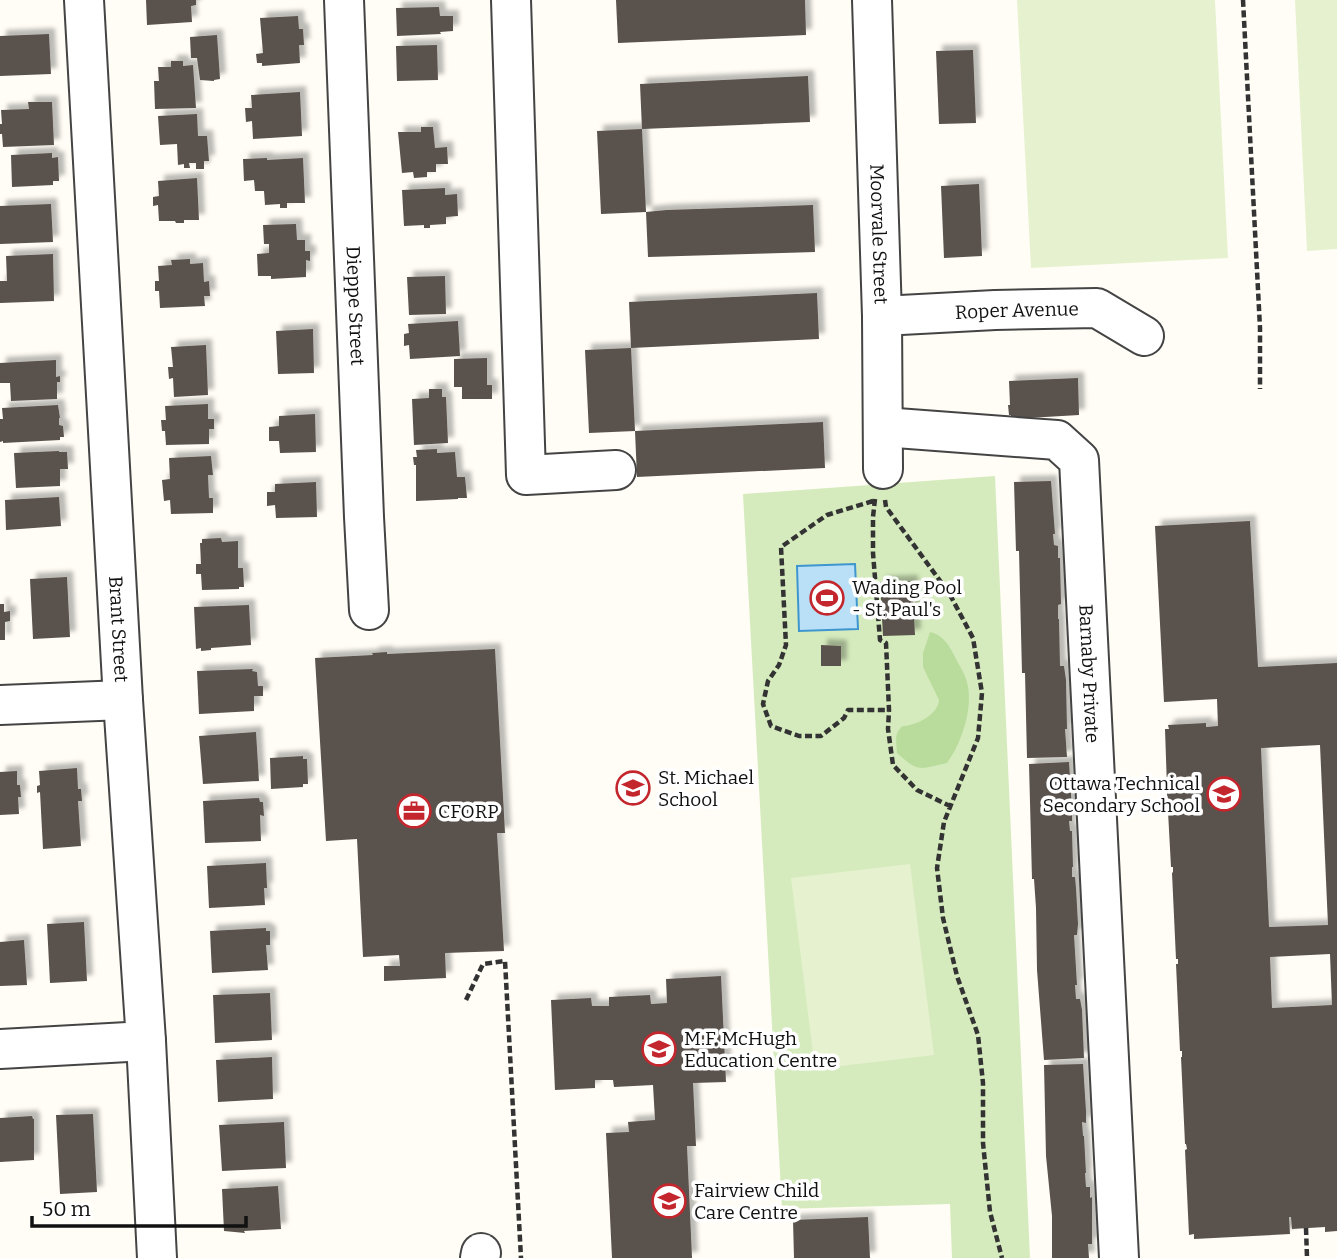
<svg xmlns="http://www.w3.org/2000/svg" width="1337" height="1258" viewBox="0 0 1337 1258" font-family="Bitter,serif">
  <defs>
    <filter id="shadow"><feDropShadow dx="6" dy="-6" stdDeviation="2" flood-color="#0004"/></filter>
  </defs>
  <rect width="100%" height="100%" fill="#fffdf5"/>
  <path fill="#d5ebbd" d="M995 476 1030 1258H952L950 1204 782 1209 743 494Z"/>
  <path fill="#b9dc9c" d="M930 632C944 635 950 647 956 659 959 665 964 672 966 679 975 704 962 743 947 763 919 769 919 773 897 753 897 746 894 736 899 730 903 724 904 727 910 725 922 722 938 713 939 700L923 667V653Z"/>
  <path fill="#e6f2cf" d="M1017 0H1215L1228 258 1031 268Z
    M1295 0H1337V249L1307 251Z
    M910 864 934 1055 815 1069 791 878Z"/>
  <path fill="#b9e0f7" stroke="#3f96cf" stroke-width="2" d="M855 564 858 629 799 631 797 566Z"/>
  <path fill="#5a524d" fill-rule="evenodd" filter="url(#shadow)" d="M146 0H196V5L191 6 192 22 147 25Z
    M616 0H805L806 35 618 43Z
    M439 7 440 16H453V31L440 32 441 34 397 36 396 8Z
    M298 16 299 29H303L304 45H299L300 63 262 66V63H257L256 54 263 53 260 18Z
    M49 34 51 74 0 76V36Z
    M217 35 220 79 214 80V81L200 80 197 58H191L190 37Z
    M437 45 438 80 397 81 396 46Z
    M973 50 976 123 939 124 936 51Z
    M171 61H183V66L193 65 196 108 155 109 154 81H159L158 67H171Z
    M808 76 810 122 642 129 640 84Z
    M300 92 302 136 253 139 252 121 246 122 245 108H252L251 95Z
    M28 102H52L54 145 3 147 2 134H0V124H2L1 110 29 109Z
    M197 114 198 136H207L209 161H204V169H196V163H189L190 168H184V164L178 165 177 144 160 145 158 116Z
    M421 127H433L435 148 447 147 448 164H436V172H427V177L414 178 413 172 402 173 398 132H421Z
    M642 129 646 212 667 210 813 205 815 252 648 257 646 212 601 214 597 131Z
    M52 153V158L58 157 59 181H53V185L12 187 11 155Z
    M267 158V160L303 158 305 203H287V208H280V204L265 205 264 191H255L254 180 244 181 243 159Z
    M197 178 199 220H184V223H176L175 221H159L158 205 153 206V197L159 196 158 181Z
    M979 184 982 256 944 258 941 186Z
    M445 188V195L457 194 458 216 446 217V224L430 225V228H424V225L404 226 402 190Z
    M51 204 53 242 0 244V206Z
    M296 224 297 240H305V251H310V261L306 260V277L271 279V276H258L257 254 269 253V244H264L263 225Z
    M53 254 54 301 0 303V281H7L6 256Z
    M190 259V264L203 263 204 282 209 281 210 296H204L205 306 160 308 159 291H155V281H159L158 266 172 265 171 260Z
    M445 276 446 314 409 315 407 277Z
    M817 293 819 339 631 348 629 302Z
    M458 321 460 356 410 359 409 345 404 346V334L409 333 408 324Z
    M313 329 314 373 278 374 276 331Z
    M206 345 208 395 174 397 173 378 169 379 168 367H173L171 347Z
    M631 348 635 431 589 433 585 350Z
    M487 358V385H492V399H462V387H454V359Z
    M56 360V377L60 376V382H57V399L11 401 10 383H0V363Z
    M1078 378 1079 415 1011 419V415H1009L1008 405H1010L1009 381Z
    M429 389H442V397H446L448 443 414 445 412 399 429 398Z
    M208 404V419H214V429H209V444L166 445 165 431H162L161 420H166L165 406Z
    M58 405 60 418H59V425L63 426 64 437H60V440L3 443V441L0 442V419H3L2 408Z
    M315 414 316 452 280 453 279 441H269V427L279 426V416Z
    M823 422 825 468 637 477 635 431Z
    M437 449V453L455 452 457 477H465L467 498H458V499L416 501V465H414L413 457H417L416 450Z
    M59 451V452H67L68 469H60V486L16 488 14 453Z
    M211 456 213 475H208L209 498H213V513L171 514 170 500 164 501 162 480 170 479 169 458Z
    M1051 481 1055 534H1053L1054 545 1058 546V558H1060L1061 604 1058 605V619H1059L1060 666H1064L1066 680 1067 729H1065L1067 757 1027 758 1025 673H1022L1019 551H1016L1014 482Z
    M316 482 317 517 276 518 275 505 267 506V492H275V484Z
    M59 497 61 526 6 530 5 500Z
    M1250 521 1258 667 1337 663V1231L1325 1232V1227L1292 1229 1291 1217H1289L1290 1234 1194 1239V1234L1189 1235 1185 1150 1187 1149 1186 1144H1185L1181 1057H1182V1051H1180L1176 964H1178V959H1176L1172 873 1173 872V867H1171L1167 793H1169V788H1167L1165 729H1169L1168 725 1206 723V727L1218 726 1217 699 1164 702 1155 526ZM1320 745 1328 925 1269 927 1261 748ZM1330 954 1332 1005 1272 1008 1270 957Z
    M221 538 222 542 238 541V568H243L244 587H239V589L202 590 201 574H196V564H201L200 543H202V539Z
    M67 577 70 637 33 639 30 579Z
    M912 581 915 635 883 636 880 582Z
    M0 604H4V612L10 611V621L5 622V640H0Z
    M249 605 251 645 211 648V650L201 651V648L196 649 194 607Z
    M821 645 841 646V666H821Z
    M495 649 505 833H497L504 951 445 953 446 978 384 981V966H400L399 955 363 957 357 839 326 841 315 658 373 655 372 653 387 652V654Z
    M253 669 252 671 257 672 258 686H263V696H254V711L199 714 197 671Z
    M256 732 259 781 203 784 199 736Z
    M303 756V759H307L308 784H303V787L271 789 270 758Z
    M1069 762 1072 810V821H1069L1070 831H1072L1073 867H1072V877H1075L1076 888 1078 924 1077 935H1074L1077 985H1075L1076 999H1080L1082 1010 1084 1058 1044 1060 1037 970 1036 908 1034 879H1032L1029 764Z
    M77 768 78 789H81L82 801H78L81 846 43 849 40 792 37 793V786L40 785 39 771Z
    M17 771V785H20L21 797H18L19 814 0 815V772Z
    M259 798 260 802H263L264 816 260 815 261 841 205 843 203 801Z
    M266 863 267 888H264L265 905 209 908 207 866Z
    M84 922 87 981 50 983 47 924Z
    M266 928V931H270V945H266L268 970 212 973 210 931Z
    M24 940 27 985 0 986V942Z
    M721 976 726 1082 693 1083 696 1146H687L692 1258H612L606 1133 629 1132 628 1122 655 1120 653 1085 614 1087 613 1080H595V1088L555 1090 551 1000 591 998 592 1006H609V997L650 995 651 1004 667 1003 666 979Z
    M270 993 272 1040 215 1043 213 995Z
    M272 1057 273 1099 218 1102 216 1060Z
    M1083 1064 1086 1111V1123L1082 1122 1083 1136H1084L1086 1173H1085L1086 1187H1090V1198L1092 1197V1244H1088L1089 1258H1052V1216L1046 1156 1044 1065Z
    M93 1114 97 1192 60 1194 56 1115Z
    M32 1116 33 1119H34V1160L0 1162V1118Z
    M284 1122 286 1168 222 1171 219 1125Z
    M278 1186 281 1229 244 1231 245 1233 224 1231 222 1189Z
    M868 1217 870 1258H794L793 1220Z"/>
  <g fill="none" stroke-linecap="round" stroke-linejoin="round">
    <defs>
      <g id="minor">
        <path id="s1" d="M84 0 123 700 146 1041 157 1258"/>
        <path id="s2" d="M344 0 364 517 369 610"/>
        <path d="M511 0 526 475 616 470"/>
        <path id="s3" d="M872 0 882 316 883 469"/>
        <path id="s4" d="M882 316 995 310 1097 308 1144 336"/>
        <path id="s5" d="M883 427 1057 440 1079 460 1119 1258"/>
        <path d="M0 705 123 700"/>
        <path d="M0 1049 146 1041"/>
        <path d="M480 1258 481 1253"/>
      </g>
    </defs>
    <use href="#minor" stroke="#444" stroke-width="42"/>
    <path stroke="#333" stroke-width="4.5" stroke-dasharray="7 3.5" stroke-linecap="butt" d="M1243 0 1260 328V389
      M875 499 873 517V553L880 640 886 643 889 710 888 729 893 765 917 790 950 806
      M885 500 886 507 949 593 973 638 982 693 978 738 944 822 937 868 943 918 957 976 978 1035 983 1083V1143L990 1212 1002 1258
      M873 501 827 515 781 547 786 645 779 665 768 681 763 704 771 726 799 736H821L844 718 848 710H889
      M466 1000 483 964 505 961 521 1258
      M1306 1228 1307 1258"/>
    <use href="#minor" stroke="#fff" stroke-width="38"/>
  </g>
  <defs>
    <symbol id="stadium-ring" viewBox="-11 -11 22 22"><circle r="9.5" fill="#fff" stroke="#c4262e" stroke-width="1.5"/><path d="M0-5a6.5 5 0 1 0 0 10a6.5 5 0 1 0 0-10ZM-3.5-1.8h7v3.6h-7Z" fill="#c4262e"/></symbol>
    <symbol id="school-ring" viewBox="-11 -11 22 22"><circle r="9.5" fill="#fff" stroke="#c4262e" stroke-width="1.5"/><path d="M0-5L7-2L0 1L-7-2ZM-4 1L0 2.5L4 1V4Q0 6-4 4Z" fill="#c4262e"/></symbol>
    <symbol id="office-ring" viewBox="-11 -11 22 22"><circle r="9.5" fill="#fff" stroke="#c4262e" stroke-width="1.5"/><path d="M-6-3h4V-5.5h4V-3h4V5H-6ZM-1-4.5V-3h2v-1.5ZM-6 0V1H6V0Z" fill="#c4262e"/></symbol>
  </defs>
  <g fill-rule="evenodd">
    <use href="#stadium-ring" x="808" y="579" width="38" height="38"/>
    <use href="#school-ring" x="614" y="769" width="38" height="38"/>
    <use href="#school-ring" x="1205" y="775" width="38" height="38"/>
    <use href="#office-ring" x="395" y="792" width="38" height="38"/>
    <use href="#school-ring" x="640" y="1030" width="38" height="38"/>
    <use href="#school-ring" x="650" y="1182" width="38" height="38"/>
  </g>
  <g text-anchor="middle" stroke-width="7" stroke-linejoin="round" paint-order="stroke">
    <g font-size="19" fill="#111" stroke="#fff">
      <text dy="7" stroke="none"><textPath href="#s3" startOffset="234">Moorvale Street</textPath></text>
      <text dy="7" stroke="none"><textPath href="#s2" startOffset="306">Dieppe Street</textPath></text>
      <text dy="7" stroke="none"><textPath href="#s4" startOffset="135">Roper Avenue</textPath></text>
      <text dy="7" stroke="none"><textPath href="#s1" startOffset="630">Brant Street</textPath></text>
      <text dy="7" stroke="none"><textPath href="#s5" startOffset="418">Barnaby Private</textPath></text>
    </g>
    <g font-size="19" fill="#111" stroke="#fff" text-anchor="start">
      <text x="852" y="594">Wading Pool<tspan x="852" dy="22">- St. Paul's</tspan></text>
      <text x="658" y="784">St. Michael<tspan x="658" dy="22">School</tspan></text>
      <text x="1200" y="790" text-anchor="end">Ottawa Technical<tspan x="1200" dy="22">Secondary School</tspan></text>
      <text x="438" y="818">CFORP</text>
      <text x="684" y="1045">M.F. McHugh<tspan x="684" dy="22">Education Centre</tspan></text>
      <text x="694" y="1197">Fairview Child<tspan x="694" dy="22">Care Centre</tspan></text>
    </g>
  </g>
  <path d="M32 1216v10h214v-10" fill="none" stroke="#111111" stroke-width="3.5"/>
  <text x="42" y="1216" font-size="21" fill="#111111" stroke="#ffffff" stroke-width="5" paint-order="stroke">50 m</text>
</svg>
